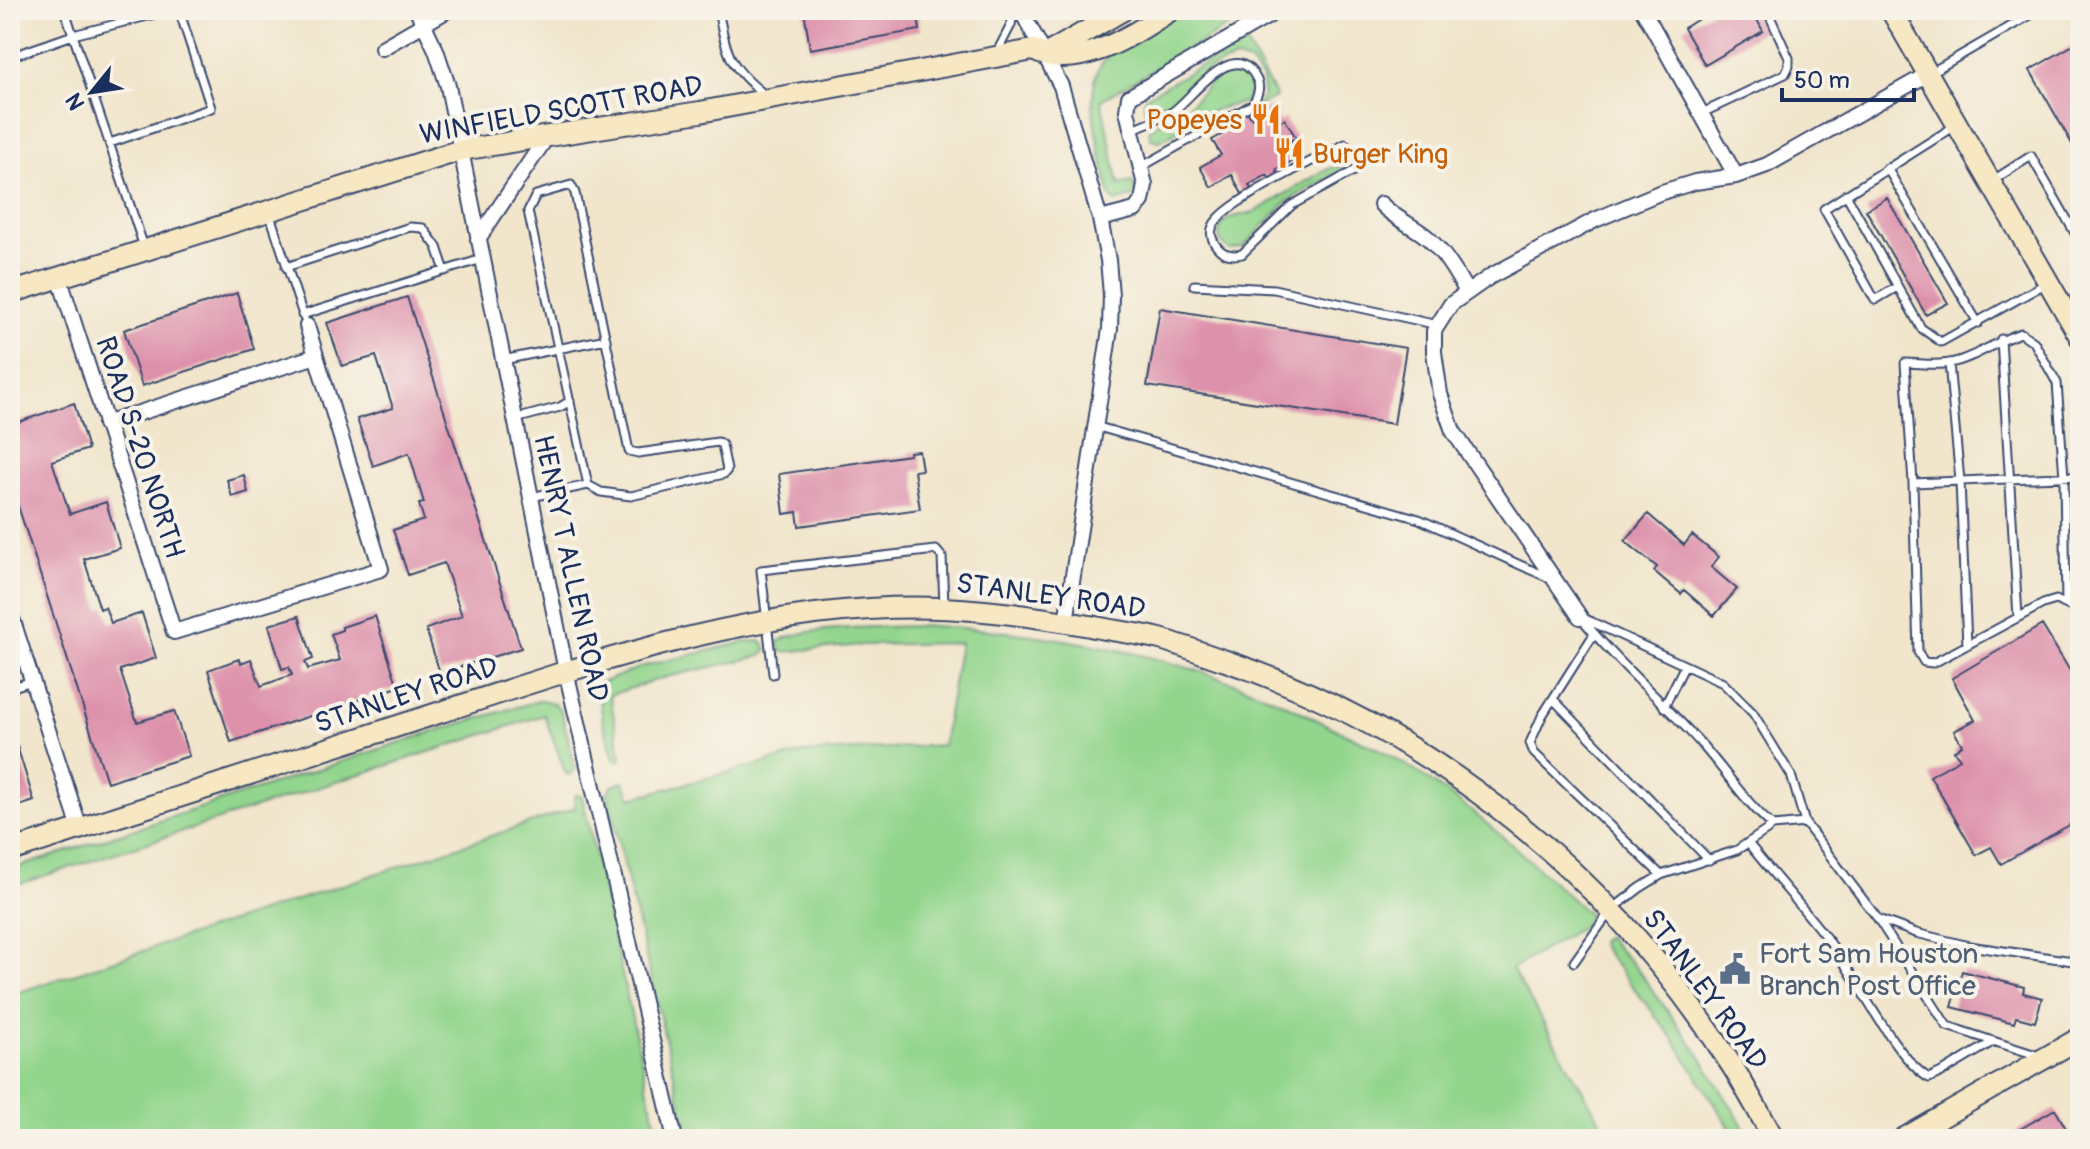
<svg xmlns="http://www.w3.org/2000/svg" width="2090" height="1149" viewBox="0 0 2090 1149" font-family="Pangolin,sans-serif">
  <rect width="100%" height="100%" fill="#f7f3e8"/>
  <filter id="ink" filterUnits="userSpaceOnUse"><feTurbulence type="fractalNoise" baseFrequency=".0125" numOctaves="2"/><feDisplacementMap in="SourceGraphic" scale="16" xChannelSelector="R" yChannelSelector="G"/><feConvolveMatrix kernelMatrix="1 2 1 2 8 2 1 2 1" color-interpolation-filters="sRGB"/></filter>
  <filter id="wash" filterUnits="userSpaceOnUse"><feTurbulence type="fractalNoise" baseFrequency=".006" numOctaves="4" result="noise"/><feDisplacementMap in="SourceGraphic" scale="32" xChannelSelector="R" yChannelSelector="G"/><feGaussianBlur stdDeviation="1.8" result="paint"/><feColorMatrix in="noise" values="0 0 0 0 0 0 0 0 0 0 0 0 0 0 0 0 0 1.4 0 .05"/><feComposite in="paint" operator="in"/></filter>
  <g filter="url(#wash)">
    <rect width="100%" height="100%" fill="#f1e5cb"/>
    <path fill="#92d58c" stroke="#568275" stroke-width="2" d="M1185 10H1257L1101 100 1119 185 1132 182 1136 191 1133 197 1115 202 1110 196C1103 161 1078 86 1106 58 1122 41 1164 22 1185 10Z
      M1245 41 1276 97 1255 109 1263 96V80L1249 62 1235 59 1209 69 1174 104 1152 115 1147 113 1144 107 1145 97Z
      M1231 70C1251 71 1255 88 1245 102L1217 109 1160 141 1151 139 1149 132C1156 120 1170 120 1181 112 1200 98 1209 79 1231 70Z
      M1338 165 1341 168 1338 172 1286 202 1243 247 1230 250C1220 244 1215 235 1222 224 1229 214 1246 216 1256 211 1284 197 1309 176 1338 165Z
      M933 626C1044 632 1157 651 1260 693 1284 703 1308 715 1331 727 1351 737 1372 745 1391 756 1465 799 1528 858 1590 916L1583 926 1512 969 1611 1139H689L607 793 612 786 624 781 631 798 803 753 943 745 960 643 863 645 781 652 778 642C800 625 901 627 933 626Z
      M759 641 764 643 767 650 761 656 666 677 610 695 621 758 618 762 614 759 603 722 598 684 644 666 745 642Z
      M541 700 554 703 561 711 574 762 575 770 568 775 566 774 544 715 10 887V871L19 867 435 731Z
      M577 795 582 796 659 1139H10V995L575 808 574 796Z
      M1606 936 1637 969 1699 1054 1751 1139H1737L1672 1037 1602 947 1600 942Z"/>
    <g id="blocks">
      <path fill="#dd91ab" d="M804 10H917L920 30 810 49Z
        M1713 10H1752L1763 31 1705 65 1684 28Z
        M2080 41V158L2030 70Z
        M1271 107 1279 122 1285 119 1296 138 1290 141 1299 157 1276 170 1278 174 1270 179 1267 175 1249 185 1251 189 1242 194 1232 175 1211 187 1200 167 1221 155 1212 140 1239 125 1235 118 1247 111 1251 118Z
        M1887 198 1948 303 1926 315 1866 210Z
        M237 293 254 349 142 386 124 330Z
        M407 297 521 648 440 673 426 629 462 616 444 563 408 575 393 530 424 520 419 504 424 503 409 453 373 466 357 419 393 408 376 356 342 366 327 323Z
        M1160 308 1406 348 1394 424 1147 386Z
        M74 403 88 449 52 461 70 514 106 502 120 548 84 559 100 609 105 607 111 623 142 613 156 658 120 670 137 722 174 711 189 756 107 782 10 481V425Z
        M919 451 922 470 914 471 920 509 799 526 797 512 784 514 779 474 909 455 910 452Z
        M244 475 248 492 232 497 227 480Z
        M1648 514 1684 545 1692 535 1719 557 1711 567 1737 589 1714 616 1684 590 1681 594 1654 571 1657 567 1625 541Z
        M299 616 313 659 305 662 308 669 340 660 331 634 342 630V627L375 616 398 687 231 742 208 670 239 659 241 663 251 659 261 686 292 675 289 667 282 669 269 625Z
        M2042 625 2070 671 2080 665V819L2001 864 1991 847 1976 855 1930 776 1960 759 1954 751 1962 745 1954 731 1975 720 1952 678Z
        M17 746 34 801 10 809V749Z
        M1962 971 2024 987 2023 993 2042 998 2035 1022 2016 1017 2014 1023 1952 1007Z
        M2055 1109 2072 1139H2019L2015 1132Z"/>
    </g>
  </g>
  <g filter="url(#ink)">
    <use href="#blocks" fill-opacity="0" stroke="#3b4a6e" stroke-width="2"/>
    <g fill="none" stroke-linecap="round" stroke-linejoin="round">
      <defs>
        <path id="lane" d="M65 10 73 35 171 10
          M718 10C727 54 728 66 765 95
          M997 52 1011 25 1014 10
          M10 57 73 35 144 247
          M1930 73 2039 10
          M1702 113 1785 74 1789 66V58L1767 10
          M1131 130C1144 124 1159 119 1172 112 1190 101 1235 33 1257 80 1261 88 1257 96 1253 104L1141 167
          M110 143 211 108 179 10
          M1345 144C1319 158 1222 203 1213 226 1209 234 1213 243 1219 249 1225 255 1233 256 1242 254L1292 205 1359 168
          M1887 168 1978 323
          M1992 181 2031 156 2080 242
          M1846 194 1921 328 1941 342 2045 284
          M269 212 304 318
          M10 265 17 288
          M286 267 410 227 423 228 437 247 445 271
          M1194 285 1274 289 1438 325
          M1897 287 1875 300 1824 209 1955 126
          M302 315 482 259
          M2001 339 2018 617
          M503 360 606 339
          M1949 363 1960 481 1967 645
          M515 419 560 407 570 401
          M1095 426 1419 519 1551 579
          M2080 476 1913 483 1918 652 1924 662 1933 663 1941 659 2043 604 2056 600 2080 611
          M1913 483 1905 363C1919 363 1936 366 1950 363 1976 358 1997 340 2021 333L2034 342 2057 383 2064 477 2066 604
          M531 497 588 485 601 492 631 496 724 474 727 470 722 445 718 442 638 453 629 451 575 193 571 185 536 195 528 211 588 485
          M1581 617 1723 683 1753 713 1791 775 1805 823 1878 919 1916 933 1969 946 2080 962
          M1582 619C1619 665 1664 702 1703 746 1727 773 1746 803 1773 826L1805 823
          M1594 634 1542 716 1530 743 1534 753 1661 875
          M773 674 761 570 936 550 942 557 944 605
          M10 688 32 681
          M1553 699 1709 860
          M1664 707 1684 667
          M1748 843C1776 878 1807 912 1834 948 1858 981 1896 1059 1929 1078L1944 1071 1994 1041
          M1878 919 1947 1026 2039 1056
          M1574 962 1611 910 1640 888 1661 875 1737 850 1773 826"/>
        <path id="street" d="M417 10 436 50 448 86 566 671 675 1139
          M1021 10 1061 86 1100 219 1108 260 1111 295 1110 329 1066 622
          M1643 10 1736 176
          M382 48 448 10
          M1381 204C1396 220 1415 226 1429 239 1445 254 1456 273 1467 292
          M1100 219 1135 210 1142 201 1145 185 1127 111 1129 97 1270 15
          M478 239 548 135
          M59 277 174 632 381 569 307 326
          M105 424 316 356
          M10 612 80 829
          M1580 617 1453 431 1440 394 1434 352V331L1451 304 1491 276 1595 220 1659 193 1695 182 1736 176 1767 165 1928 74"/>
        <path id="secondary" d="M1891 10 2080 337
          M1047 54 1123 10
          M10 293 461 150 700 112 1033 50C1078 73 1134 34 1171 10
          M10 851C154 805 297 759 441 712 579 667 725 617 870 609 947 604 1016 613 1090 626 1113 631 1137 633 1160 639 1182 645 1204 654 1226 661 1438 733 1615 880 1734 1069 1748 1092 1761 1116 1774 1139
          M1903 1139 2080 1038"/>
      </defs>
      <use href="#lane" stroke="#3b4a6e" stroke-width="11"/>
      <use href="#street" stroke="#3b4a6e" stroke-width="18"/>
      <use href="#secondary" stroke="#3b4a6e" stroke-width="24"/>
      <use href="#lane" stroke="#fff" stroke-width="7"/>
      <use href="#street" stroke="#fff" stroke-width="14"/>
      <use href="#secondary" stroke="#f7e8c3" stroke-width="20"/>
    </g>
  </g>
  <defs>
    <symbol id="restaurant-bare" viewBox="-9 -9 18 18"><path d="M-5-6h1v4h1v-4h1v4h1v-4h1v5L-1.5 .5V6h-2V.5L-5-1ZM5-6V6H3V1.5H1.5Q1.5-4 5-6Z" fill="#e8710a" stroke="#f7f3e8" stroke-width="2.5" paint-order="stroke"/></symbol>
    <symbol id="civic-bare" viewBox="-9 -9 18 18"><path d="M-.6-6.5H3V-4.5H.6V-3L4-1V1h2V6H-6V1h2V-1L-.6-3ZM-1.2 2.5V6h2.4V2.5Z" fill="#5c6f8a" stroke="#f7f3e8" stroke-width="2.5" paint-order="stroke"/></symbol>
  </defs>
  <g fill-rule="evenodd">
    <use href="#restaurant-bare" x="1244" y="97" width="44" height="44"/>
    <use href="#restaurant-bare" x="1267" y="131" width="44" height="44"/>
    <use href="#civic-bare" x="1713" y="947" width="44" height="44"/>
  </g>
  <g text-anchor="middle" stroke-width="8" stroke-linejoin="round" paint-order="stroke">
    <g font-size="28" fill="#1b2f5e" stroke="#f7f3e8">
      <text transform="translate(561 109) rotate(-10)" y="10">WINFIELD SCOTT ROAD</text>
      <text transform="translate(141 447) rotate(72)" y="10">ROAD S-20 NORTH</text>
      <text transform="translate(572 568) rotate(78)" y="10">HENRY T ALLEN ROAD</text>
      <text transform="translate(1051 595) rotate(8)" y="10">STANLEY ROAD</text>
      <text transform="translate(406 694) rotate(-18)" y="10">STANLEY ROAD</text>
      <text transform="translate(1706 989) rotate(54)" y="10">STANLEY ROAD</text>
    </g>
    <g font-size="28" fill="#c56008" stroke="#f7f3e8" text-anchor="end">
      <text x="1242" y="129">Popeyes</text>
      <text x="1313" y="163" text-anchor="start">Burger King</text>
    </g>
    <g font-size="28" fill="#4e5e75" stroke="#f7f3e8" text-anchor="start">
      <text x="1759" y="963">Fort Sam Houston<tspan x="1759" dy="32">Branch Post Office</tspan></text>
    </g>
  </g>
  <rect width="2090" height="1149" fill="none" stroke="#f7f3e8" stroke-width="40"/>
  <g transform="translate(92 92) rotate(240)" stroke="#f7f3e8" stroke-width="6" paint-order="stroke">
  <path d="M0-6L14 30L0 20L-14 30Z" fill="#1b2f5e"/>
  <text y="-12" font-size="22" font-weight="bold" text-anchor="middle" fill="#1b2f5e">N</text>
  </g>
  <path d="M1782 88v12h132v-12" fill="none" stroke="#1b2f5e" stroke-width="4"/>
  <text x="1794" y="88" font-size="24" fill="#1b2f5e" stroke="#f7f3e8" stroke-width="6" paint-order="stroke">50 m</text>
</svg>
